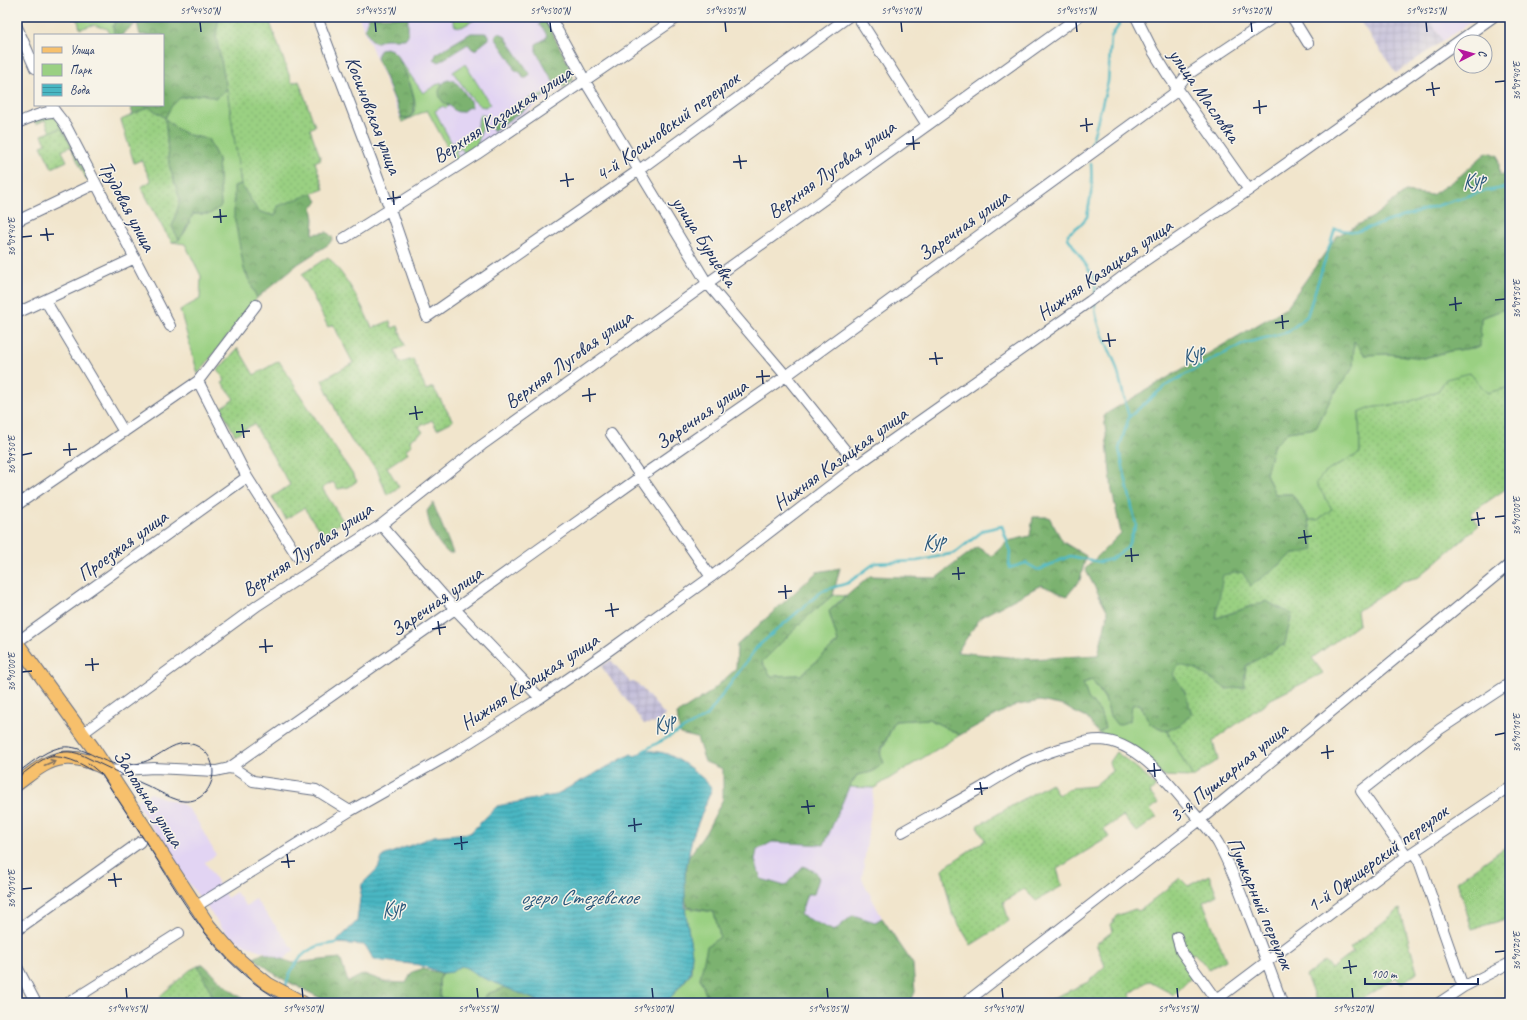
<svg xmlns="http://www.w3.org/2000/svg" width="1527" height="1020" viewBox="0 0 1527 1020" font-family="Caveat,sans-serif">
  <defs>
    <pattern id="industrial-grid" width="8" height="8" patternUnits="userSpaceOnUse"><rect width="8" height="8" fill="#c5c0da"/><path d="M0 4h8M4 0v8" fill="none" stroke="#a9a5be"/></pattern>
    <pattern id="forest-crowns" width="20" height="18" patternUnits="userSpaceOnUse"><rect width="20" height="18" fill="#7bb270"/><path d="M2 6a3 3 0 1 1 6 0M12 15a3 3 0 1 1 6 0" fill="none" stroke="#64915f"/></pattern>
    <pattern id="garden-dots" width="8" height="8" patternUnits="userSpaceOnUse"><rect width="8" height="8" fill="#9ad082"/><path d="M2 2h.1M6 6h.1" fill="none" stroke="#84b373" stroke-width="1.8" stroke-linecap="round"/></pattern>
    <pattern id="water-rules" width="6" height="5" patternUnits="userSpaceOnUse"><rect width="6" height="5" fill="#49b7c3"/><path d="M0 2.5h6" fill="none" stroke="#3c95a2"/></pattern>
  </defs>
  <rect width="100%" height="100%" fill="#f7f3e8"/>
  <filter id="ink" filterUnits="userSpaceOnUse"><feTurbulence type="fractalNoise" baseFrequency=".025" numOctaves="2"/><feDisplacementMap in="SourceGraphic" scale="8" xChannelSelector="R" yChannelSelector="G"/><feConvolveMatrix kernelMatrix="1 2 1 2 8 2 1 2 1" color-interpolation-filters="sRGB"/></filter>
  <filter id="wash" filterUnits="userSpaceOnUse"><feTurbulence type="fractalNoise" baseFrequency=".012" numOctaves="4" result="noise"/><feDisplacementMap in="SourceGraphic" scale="16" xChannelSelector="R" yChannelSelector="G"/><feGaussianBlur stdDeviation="0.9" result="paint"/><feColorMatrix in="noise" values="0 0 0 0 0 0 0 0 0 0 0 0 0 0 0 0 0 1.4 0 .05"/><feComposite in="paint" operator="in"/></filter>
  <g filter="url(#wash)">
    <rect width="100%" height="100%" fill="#f1e5cc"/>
    <path fill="#e2d4f3" d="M359 17H538L573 81 455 161 427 110 402 122Z
      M1428 17H1479L1443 41Z
      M849 787 874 788 862 879 882 918 875 922 853 915 834 931 800 915 807 894H814L819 879 803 867 785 886 761 879 755 860 757 850 772 842 824 845Z
      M150 793 184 805 195 817 216 855 205 862 227 898 236 892 246 906 255 899 294 950 283 960 232 939 222 928 183 875 135 801Z"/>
    <path fill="url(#industrial-grid)" d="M1357 17H1428L1443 41 1396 73Z
      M611 660 630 682 632 681 639 685 665 715 658 723 644 724 601 666Z"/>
    <path fill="#9ad082" stroke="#5a8070" d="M77 17H118L113 26 114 35H109L108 29 93 25 80 29Z
      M451 17H479L462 27 455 26Z
      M399 59 423 93 441 82 442 84C437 92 440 102 450 105L446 108 443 106 435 111 452 144 476 130 480 114 485 116 477 146 465 154 461 148 455 152 459 158 455 161 427 110 402 122 400 117C405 119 408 119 412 115 422 103 404 71 399 59Z
      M465 64 490 104 485 107 480 106 472 99 453 72Z
      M227 89 241 184 234 186 244 269 257 298 198 374 180 310 200 299 201 276 185 244 172 242C185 238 188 226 193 214H210L221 206 218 159 208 139C187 135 181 134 165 118L171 107 180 98 203 94 216 98Z
      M52 116 58 119 89 179 87 180 61 128 50 132 45 120 36 124 34 120Z
      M1510 308V387L1487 393 1446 379 1438 391 1406 403 1369 408 1359 412 1360 453 1324 473 1332 509 1318 520H1309L1292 494H1275L1266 474 1273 447 1288 432 1316 428 1331 398 1353 368 1354 340 1365 355 1388 354 1424 358 1450 351 1479 347 1481 318 1502 310Z
      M833 595 845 596 829 611 838 642 801 675 771 676 762 662 809 615Z
      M1092 680 1105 699 1110 716 1131 705 1141 704 1150 724 1167 731 1193 777 1163 776 1114 739 1099 734 1105 727 1100 712 1088 698 1083 683Z
      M929 719 960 735 874 788 849 787 857 775 872 772 895 721Z
      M685 908 714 912 720 937 700 978 709 1003H666L691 974 692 954Z
      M460 966 465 967 481 977 506 987 487 994 481 1003H464L457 999 440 998 439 980 442 973 452 972Z"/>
    <path fill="url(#forest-crowns)" stroke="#4b7067" d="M118 17H219L216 36 227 89 216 98 203 94 180 98 171 107 165 118C181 134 186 135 208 139L218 159 221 206 210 214H193L184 233 179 240 172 227 180 200 169 165 165 118 149 107 133 115 130 105H163V35H140L137 23 123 33V35H114L113 26Z
      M369 17H407L408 19V35L405 39H384L376 43 372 41 365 28Z
      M541 21H545L548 25 573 73 572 81 564 87 560 86 554 83 536 51V44L545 39 547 36 543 28 539 25Z
      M471 33H485L489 35V39L475 50 472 49 468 44 439 62 434 59 437 53Z
      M498 33 504 35 530 74 527 78H523L521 73 514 69 511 61 496 39 495 36Z
      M386 48 392 50 396 54C403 67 425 109 408 118H402L377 58 378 54 381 49Z
      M448 80C450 80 451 79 454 81 459 84 472 102 472 107L467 108 462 112C455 112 455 111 451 107 449 104 445 104 443 102 436 94 439 84 448 80Z
      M545 93 546 95 493 131 492 128V125L508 114 511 110 531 98Z
      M1487 152 1498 155 1500 175 1510 173V308L1502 310 1481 318 1480 347 1450 351 1424 358 1388 354 1365 355 1354 341 1353 368 1331 398 1316 428 1288 432 1273 447 1266 474 1275 494H1292L1309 520 1314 551 1292 555 1251 586 1219 601 1216 618 1266 601 1292 614 1285 644 1246 666 1244 687 1227 689 1196 669 1174 674 1186 694 1192 714 1180 725 1167 731 1150 724 1140 704 1132 705 1130 721 1117 725 1110 716 1105 698 1092 680 1083 683 1088 698 1100 712 1105 727 1099 734 1087 718 1074 712 1064 706 1040 701 1013 706 960 735 929 719 895 721 880 752 884 763 872 772 857 775 849 787 824 845 772 842 757 850 755 860 761 879 785 886 803 866 816 872 819 878 814 894H807L800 915 834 931 853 915 875 922 882 918 913 964 915 992 910 1003H709L700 978 707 946 720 937 714 912 687 907 683 886 688 858 706 832 723 799V769L705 762 697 738 680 734 677 714 708 694 736 669 737 645 817 572 840 568 833 595 809 615 762 662 771 676 801 675 838 642 829 611 870 576 936 578 977 547 992 556 1008 541 1030 536 1033 517H1049L1063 542 1086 556 1080 580 1067 596 1041 585 981 617 957 652 1030 659 1098 655 1108 612 1085 569 1121 533 1112 491 1104 415 1286 308 1337 236 1373 217 1405 192 1432 195 1460 176Z
      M241 184 258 211 275 216 277 206 312 193 318 201 312 208 314 219 313 234 327 232 333 238 329 244 298 264 257 298 244 269 234 216V186Z
      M433 503 453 553H448C436 542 429 528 427 511Z
      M264 953 293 963 340 958 348 982 364 974 386 982 406 983 412 972 422 969 442 973 439 980 440 998 457 999 464 1003H330L279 977 254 958Z
      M203 964C218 978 233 996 253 1003H204L214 999 198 966Z
      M506 987 537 1000 536 1003H481L487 994Z"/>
    <path fill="url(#garden-dots)" stroke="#5a8070" d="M219 17H268L292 83 299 81 315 126 310 129 321 159 315 162 324 189 278 206 275 216 258 211 241 184 227 89 216 36Z
      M149 107 165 118 169 165 180 200 172 227 179 240 172 242 164 230 141 187 151 181 141 160 134 163 121 120Z
      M61 128 71 146 62 151 67 161 52 168 41 146 46 144 42 135Z
      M328 257C348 279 360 301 372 328L390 321 392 328 398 326 405 346 395 350 400 363 413 359 426 390 433 387 453 421 437 429 432 420 419 427 423 432 410 440 412 445 406 449 408 453 387 467 399 487 387 495 378 472 371 462 352 442 344 428 322 380 353 363 333 324 328 327 302 274Z
      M238 348 254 375 279 361 302 398 357 481 349 487 338 489 333 482 322 488 343 521 323 535 304 508 286 519 272 497 290 485 254 424 235 435 221 408 234 399 222 383 225 381 218 370Z
      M1470 373 1487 393 1510 387V486L1471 513 1479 525 1419 577 1403 581 1357 611 1359 624 1312 658 1323 673 1271 699 1213 741 1218 760 1193 777 1167 731 1180 725 1192 714 1186 694 1173 674 1179 665 1196 669 1227 689 1244 687 1246 666 1285 644 1292 614 1266 601 1216 618 1223 575 1242 572 1251 586 1292 555 1314 550 1309 520H1318L1332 509 1316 483 1324 473 1360 453 1359 412 1369 408 1406 403 1438 391 1446 379Z
      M1116 752 1138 769 1156 786 1150 793 1158 803 1150 810 1157 817 1137 832 1123 816 1104 829 1109 837 1057 869 1062 886 1036 901 1024 889 1003 902 1009 921 971 945 952 913 942 869 985 840 977 826 1051 783 1058 795 1071 788 1094 786 1112 771 1109 762Z
      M1510 844V918L1472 929 1457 881Z
      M1209 875 1217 895 1203 902 1226 960 1209 969 1194 953 1184 959 1192 977 1174 995 1148 981 1130 994 1133 1003H1043L1088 982 1105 966 1096 944 1113 931 1111 925 1116 916 1135 909 1139 911 1180 878 1188 886Z
      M1400 909 1417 972 1401 984 1396 977 1362 999 1363 1003H1317L1306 976 1325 961 1331 969 1353 952 1350 948Z
      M198 966 214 999 204 1003H165L160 996 190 970Z"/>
    <path fill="url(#water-rules)" stroke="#327390" d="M645 750C652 751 661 752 667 754 682 760 702 776 712 788L692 838 685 874V908L692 954 690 974 666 1003H543L481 977 465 967 460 966 452 972 442 973 420 965 374 960 365 945 335 943 357 921 362 884 378 868 383 856 434 836 470 833 497 806 555 795 631 754 635 756Z"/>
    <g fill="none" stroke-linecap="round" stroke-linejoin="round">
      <path stroke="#49b7c3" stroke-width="2.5" d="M1091 145 1108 82 1111 37 1119 25 1117 17
        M1091 163 1092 188 1087 217 1080 225 1068 234V238L1096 280 1095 293
        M1095 302C1094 321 1108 346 1115 363 1121 381 1124 400 1129 417
        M643 751 707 716 757 647 822 591 848 583 875 563 917 561 955 553 984 530 1002 526 1010 550 1009 568 1026 563 1038 570 1070 556 1100 562 1111 559 1127 548 1136 525 1119 449 1129 417 1165 386 1213 359 1246 343 1288 332 1307 316 1335 229 1355 232 1480 192 1510 187
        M285 989C289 972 298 954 316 947 323 944 331 945 338 942"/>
    </g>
  </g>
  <g filter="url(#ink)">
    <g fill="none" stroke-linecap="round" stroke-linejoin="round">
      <defs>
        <path id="minor" d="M317 17 390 209 427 317 639 170 848 17
          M550 17 589 88 707 283 786 376 857 465
          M858 17 927 125
          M1136 17 1153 51 1168 75 1249 190
          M1292 17 1308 43
          M17 27 35 68
          M51 105C55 113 61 118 66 126L170 326
          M17 123C28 119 42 111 54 112
          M17 221 95 184
          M343 239 477 154 678 17
          M45 300 124 432
          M17 313 135 258
          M198 381 247 477 297 556
          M611 434 711 577
          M17 505 198 381 256 305
          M381 525 455 609 540 698
          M17 642 247 477
          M83 733 258 605 381 525 482 445 1078 17
          M229 768 235 769 253 781 316 790 350 811
          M108 771 154 768 216 771 229 768 455 609 640 477 786 376 1173 94 1178 86 1187 75 1274 17
          M902 832C928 817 955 803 981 788 1013 768 1036 754 1074 745 1082 742 1092 740 1100 740 1138 741 1171 786 1193 812 1202 823 1211 831 1218 843 1231 867 1241 893 1250 918 1261 946 1272 975 1282 1003
          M1413 852 1419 861 1463 987
          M1407 856 1361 791 1440 729 1510 683
          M195 907 350 811 451 754 540 698 604 654 711 577 857 465 1090 301 1134 268 1249 190 1493 17
          M17 930 140 842
          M1177 937 1181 951 1216 1000
          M17 967 36 1003
          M68 1003 179 933
          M965 1003 1200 820 1510 564
          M1212 1003 1407 856 1510 787
          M1439 1003 1463 987 1510 963"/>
        <path id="major" d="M17 643 93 748 209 926 234 955 252 971 268 984 303 1003
          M17 784C27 777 37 768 48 763 68 753 90 760 108 770"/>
      </defs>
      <use href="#minor" stroke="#666f84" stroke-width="12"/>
      <use href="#major" stroke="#666f84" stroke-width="15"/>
      <use href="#minor" stroke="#fff" stroke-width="10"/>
      <use href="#major" stroke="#f7c06c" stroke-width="13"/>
      <path stroke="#1b2f5e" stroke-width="1" d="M50 757C63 755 81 763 91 770
        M88 763 101 774C120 803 140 833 159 863 194 920 224 970 285 1003
        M17 773C30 764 43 752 58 748 79 742 97 761 116 764 124 766 132 765 140 763 160 759 176 734 199 747 226 763 211 809 178 800 168 797 158 791 148 786 125 776 104 766 82 755 56 744 37 764 17 778"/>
    </g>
    <defs><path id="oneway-shaft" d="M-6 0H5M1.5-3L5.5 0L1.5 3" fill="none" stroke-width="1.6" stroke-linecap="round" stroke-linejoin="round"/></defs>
    <use stroke="#7e7064" href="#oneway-shaft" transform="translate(50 763) rotate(-23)"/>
  </g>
  <path fill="none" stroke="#1b2f5e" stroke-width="1.5" d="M200 22 201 32M375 22 376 32M550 22 551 32M725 22 726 32M901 22 902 32M1076 22 1077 32M1251 22 1252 32M1426 22 1427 32M1432 82 1434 96M1495 82 1505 81M1426 90 1440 88M1259 100 1260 114M1253 108 1267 106M1086 118 1087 132M1080 126 1093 124M913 136 914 150M906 144 920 143M739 155 741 169M733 162 747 161M566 173 568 187M560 181 574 179M393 191 394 205M387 199 401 197M220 209 221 223M213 217 227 216M46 228 48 241M40 235 54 234M22 237 32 236M1455 297 1456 311M1495 300 1505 299M1449 305 1462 303M1282 315 1283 329M1275 323 1289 321M1108 333 1110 347M1102 341 1116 340M935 352 937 365M929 359 943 358M762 370 763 384M756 377 770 376M589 388 590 402M582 396 596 394M415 406 417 420M409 414 423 412M242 424 244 438M236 432 250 431M69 443 70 456M63 450 77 449M22 455 32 453M1477 512 1479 526M1495 517 1505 516M1471 520 1485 518M1304 530 1306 544M1298 538 1312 536M1131 548 1132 562M1125 556 1139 555M958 567 959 580M952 574 965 573M785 585 786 599M778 592 792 591M611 603 613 617M605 611 619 609M438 621 440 635M432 629 446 627M265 639 266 653M259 647 273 646M92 658 93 671M85 665 99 664M22 672 32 671M1495 735 1505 733M1327 745 1328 759M1321 753 1334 751M1154 763 1155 777M1147 771 1161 770M980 782 982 795M974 789 988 788M807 800 809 814M801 807 815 806M634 818 635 832M628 826 642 824M461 836 462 850M454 844 468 842M287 854 289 868M281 862 295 861M114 873 116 887M108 880 122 879M22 889 32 888M1495 952 1505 951M1349 960 1351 974M1343 968 1357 966M126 988 127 998M302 988 303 998M477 988 478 998M652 988 653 998M827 988 828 998M1002 988 1003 998M1177 988 1178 998M1352 988 1353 998"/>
  <g text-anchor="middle" stroke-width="3" stroke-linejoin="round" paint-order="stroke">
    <g font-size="20" fill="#1b2f5e" stroke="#f7f3e8">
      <text transform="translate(1205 95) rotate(55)" y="7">улица Масловка</text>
      <text transform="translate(502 114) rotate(-33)" y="7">Верхняя Казацкая улица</text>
      <text transform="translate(374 115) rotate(69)" y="7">Косиновская улица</text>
      <text transform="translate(667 126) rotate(-36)" y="7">4-й Косиновский переулок</text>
      <text transform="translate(831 169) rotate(-36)" y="7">Верхняя Луговая улица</text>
      <text transform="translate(128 206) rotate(62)" y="7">Трудовая улица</text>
      <text transform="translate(963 225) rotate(-36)" y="7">Заречная улица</text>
      <text transform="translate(705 241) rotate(57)" y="7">улица Бурцевка</text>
      <text transform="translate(1104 269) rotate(-35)" y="7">Нижняя Казацкая улица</text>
      <text transform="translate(568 359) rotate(-36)" y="7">Верхняя Луговая улица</text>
      <text transform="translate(701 414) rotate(-35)" y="7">Заречная улица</text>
      <text transform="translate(840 458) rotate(-36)" y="7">Нижняя Казацкая улица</text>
      <text transform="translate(122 545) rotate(-36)" y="7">Проезжая улица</text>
      <text transform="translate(307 549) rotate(-34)" y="7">Верхняя Луговая улица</text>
      <text transform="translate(436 601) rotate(-35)" y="7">Заречная улица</text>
      <text transform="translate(529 681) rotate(-33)" y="7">Нижняя Казацкая улица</text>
      <text transform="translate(1228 772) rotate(-39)" y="7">3-я Пушкарная улица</text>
      <text transform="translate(149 798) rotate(57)" y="7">Запольная улица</text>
      <text transform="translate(1377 858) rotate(-36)" y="7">1-й Офицерский переулок</text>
      <text transform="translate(1261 903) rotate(67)" y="7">Пушкарный переулок</text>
    </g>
    <g font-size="21" font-style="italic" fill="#29587c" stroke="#f7f3e8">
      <text transform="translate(1473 180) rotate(-15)" y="7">Кур</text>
      <text transform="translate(1192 354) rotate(-29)" y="7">Кур</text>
      <text transform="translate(933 541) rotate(-14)" y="7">Кур</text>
      <text transform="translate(663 723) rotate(-29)" y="7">Кур</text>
      <text x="579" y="904">озеро Стезевское</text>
      <text transform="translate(392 908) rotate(-19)" y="7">Кур</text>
    </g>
  </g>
  <rect width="1527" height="1020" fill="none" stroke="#f7f3e8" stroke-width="44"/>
  <rect x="34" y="34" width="130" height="72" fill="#f7f3e8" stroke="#9fa5b1"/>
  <rect x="42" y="47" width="20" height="6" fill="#f7c06c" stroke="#9fa5b1"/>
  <text x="70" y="54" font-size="12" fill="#1b2f5e">Улица</text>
  <rect x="42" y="64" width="20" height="12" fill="#9ad082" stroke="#9fa5b1"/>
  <text x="70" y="74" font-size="12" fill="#1b2f5e">Парк</text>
  <rect x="42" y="84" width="20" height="12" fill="url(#water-rules)" stroke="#9fa5b1"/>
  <text x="70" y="94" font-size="12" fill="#1b2f5e">Вода</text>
  <g transform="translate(1473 54) rotate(84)"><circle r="19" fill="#f7f3e8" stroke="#9fa5b1"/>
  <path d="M0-3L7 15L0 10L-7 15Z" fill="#b5179e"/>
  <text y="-6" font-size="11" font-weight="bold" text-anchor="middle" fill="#1b2f5e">С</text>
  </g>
  <path d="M1365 978v6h113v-6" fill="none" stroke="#1b2f5e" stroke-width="2"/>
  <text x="1371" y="978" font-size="12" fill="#1b2f5e" stroke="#f7f3e8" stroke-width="3" paint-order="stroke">100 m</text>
  <rect x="22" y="22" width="1483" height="976" fill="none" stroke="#1b2f5e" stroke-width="1.5"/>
  <g font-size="10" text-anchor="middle" fill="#1b2f5e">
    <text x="200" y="14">51°44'50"N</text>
    <text x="375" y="14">51°44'55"N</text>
    <text x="550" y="14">51°45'00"N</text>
    <text x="725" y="14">51°45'05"N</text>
    <text x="901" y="14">51°45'10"N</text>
    <text x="1076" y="14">51°45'15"N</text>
    <text x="1251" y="14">51°45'20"N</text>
    <text x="1426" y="14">51°45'25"N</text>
    <text transform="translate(1516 81) rotate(-90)" y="4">36°09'40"E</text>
    <text transform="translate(11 237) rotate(-90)" y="4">36°09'40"E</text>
    <text transform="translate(1516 299) rotate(-90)" y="4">36°09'50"E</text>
    <text transform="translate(11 455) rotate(-90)" y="4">36°09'50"E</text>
    <text transform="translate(1516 516) rotate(-90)" y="4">36°10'00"E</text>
    <text transform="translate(11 672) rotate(-90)" y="4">36°10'00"E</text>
    <text transform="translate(1516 733) rotate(-90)" y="4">36°10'10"E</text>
    <text transform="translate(11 889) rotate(-90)" y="4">36°10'10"E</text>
    <text transform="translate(1516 951) rotate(-90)" y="4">36°10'20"E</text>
    <text x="127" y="1012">51°44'45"N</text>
    <text x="303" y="1012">51°44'50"N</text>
    <text x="478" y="1012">51°44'55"N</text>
    <text x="653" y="1012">51°45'00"N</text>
    <text x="828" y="1012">51°45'05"N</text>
    <text x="1003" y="1012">51°45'10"N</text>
    <text x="1178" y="1012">51°45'15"N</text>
    <text x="1353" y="1012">51°45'20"N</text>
  </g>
</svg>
